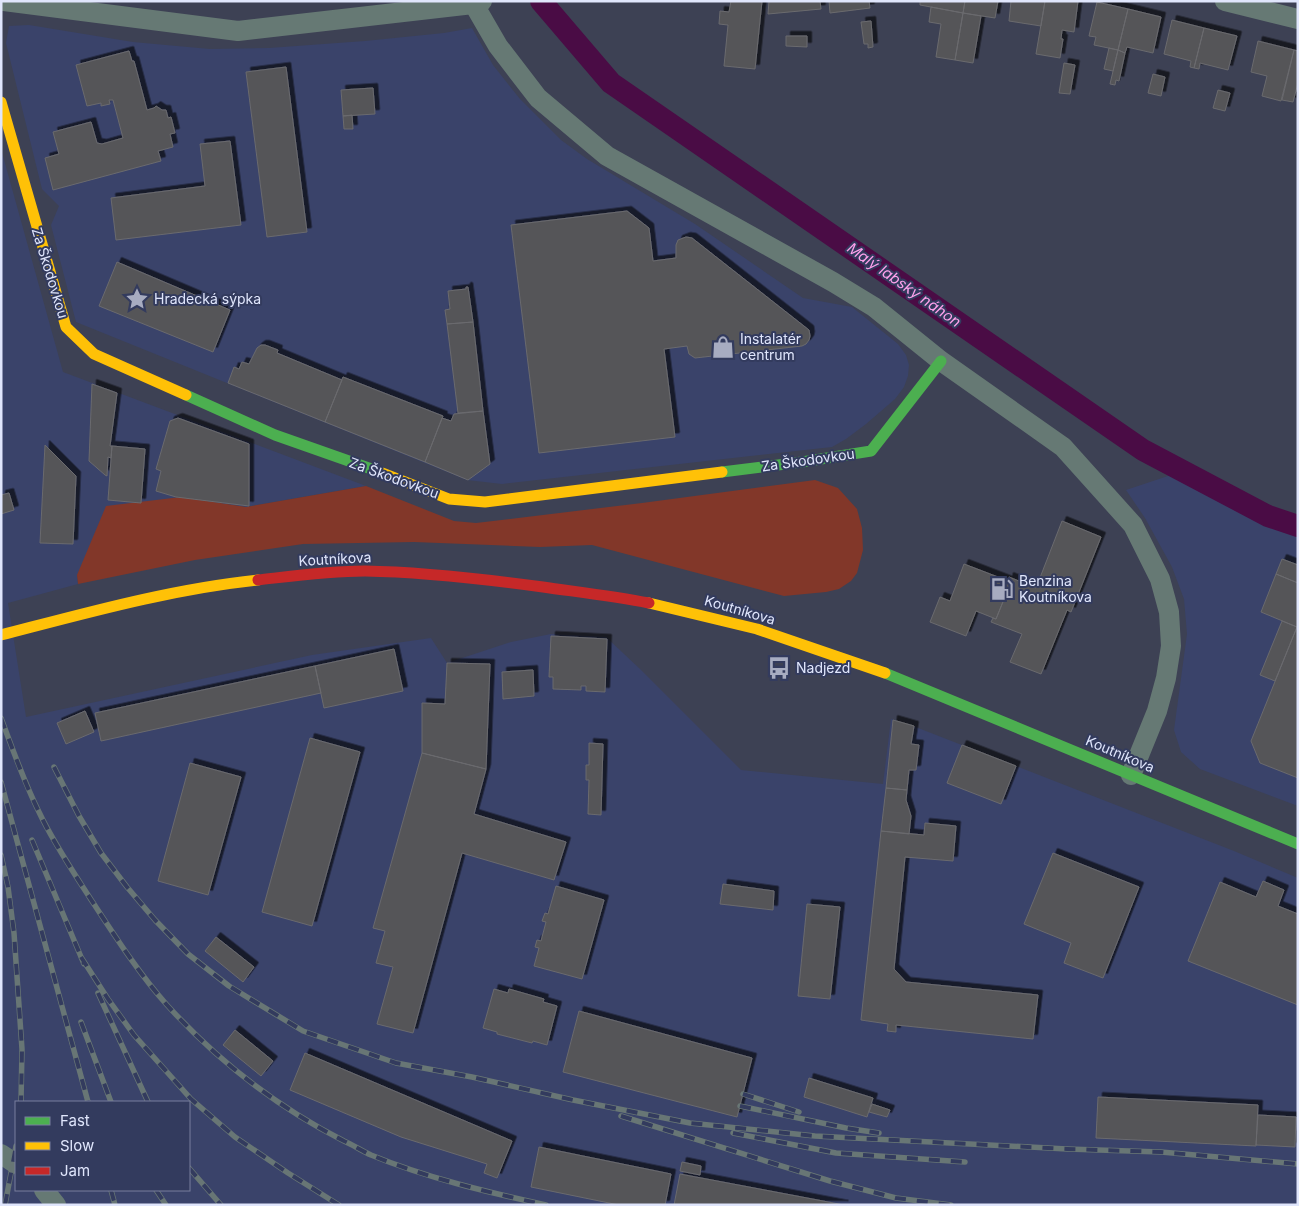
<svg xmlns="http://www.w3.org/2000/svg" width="1299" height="1206" viewBox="0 0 1299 1206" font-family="Inter,sans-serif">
  <defs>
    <filter id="shadow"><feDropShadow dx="4.5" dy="-4.5" stdDeviation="0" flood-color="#0009"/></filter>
  </defs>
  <rect width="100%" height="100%" fill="#3d4154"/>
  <path fill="#3a436a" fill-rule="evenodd" d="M29 25 133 42 210 49 269 48 365 41 444 33 472 28 493 65 520 99 561 140 587 159 695 224 803 298 852 307 898 344 906 355 909 365 908 376 904 387 895 399 866 424 846 439 832 447 502 484 467 480 76 322 51 225 59 206 42 189 6 43 9 26Z
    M1 149 63 372 366 486 246 507 181 497 77 575 78 584 8 603 26 717 312 655 431 638 447 663 511 642 551 634 606 637 640 669 741 770 883 784 891 719 913 726 1234 851 1298 878V1205H1ZM16 1102H189V1190H16Z
    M1183 471 1207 481 1298 534V806L1200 769 1181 752 1174 730 1187 634 1184 599 1172 567 1145 518 1126 490Z"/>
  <path fill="#823729" d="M815 480 838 488 857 509 862 528 863 550 857 573 851 581 839 589 826 592 784 596 592 545 540 547 414 542 303 544 195 560 78 584 77 575 106 506 181 497 246 507 366 486 454 521 476 523 642 503Z"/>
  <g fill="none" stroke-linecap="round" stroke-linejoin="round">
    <path stroke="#4a0c45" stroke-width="22" d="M541 1 611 83 1143 450 1268 516 1298 526"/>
  </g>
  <path fill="#555558" stroke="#6a6a6e" filter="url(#shadow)" d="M731 1H762L755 69 724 66 728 25 719 24 720 11 729 12Z
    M769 1H820L821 9 768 14Z
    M829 1H869L870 8 830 13Z
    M920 1H965L963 13 920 5Z
    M965 1H998L995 18 963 13Z
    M1011 1H1045L1041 26 1009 21Z
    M1045 1H1078L1074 32 1062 30 1061 39H1063L1060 58 1036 54Z
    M1097 2 1128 9 1118 50 1094 45 1096 37 1089 36Z
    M931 7 963 13 955 60 936 57 941 24 929 22Z
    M1128 9 1161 17 1153 53 1127 47 1125 53 1118 50Z
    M963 13 981 16 973 63 955 60Z
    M1172 20 1204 28 1194 68 1190 67 1191 61 1164 54Z
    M871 21 873 47 868 48V44H864L861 22Z
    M1204 28 1237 36 1228 70 1200 63 1199 69 1194 68Z
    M786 36H807V47L786 46Z
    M1258 41 1294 50 1281 101 1262 96 1267 76 1251 72Z
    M1109 48 1118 50 1113 71 1104 69Z
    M1118 50 1125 53 1119 81 1116 80 1115 85 1110 84Z
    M1294 50 1298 51V83L1293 102 1282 100Z
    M129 51 132 61H134L147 110 154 108 156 106 162 110H166L168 118 171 117 175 133 170 134 173 147 158 151 161 161 53 190 45 158 59 154 53 132 91 122 97 143 102 144 123 138 113 100H109L110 104 101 106V103L87 106 76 65Z
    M1064 63 1075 65 1070 94 1059 93Z
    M286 67 307 232 267 237 246 72Z
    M1153 74 1165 77 1161 96 1148 93Z
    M373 88 375 114 343 116 341 90Z
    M1218 90 1230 93 1225 111 1213 108Z
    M352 115 353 129H344L343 116Z
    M230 141 241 225 116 240 111 198 205 186 200 144Z
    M627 211 649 228 653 261 676 258V245L678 240 686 237 692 238 809 330 810 336 809 340 806 344 802 346 695 358 689 354 687 346 664 349 675 437 539 453 511 225Z
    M117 262 230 310 213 352 99 306Z
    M466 287H468L473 322 447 324 445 310 450 309 448 291 466 289Z
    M473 322 483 411 458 413 447 324Z
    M261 345H265L278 350 277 353 342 380 325 422 228 383 234 367 239 369 242 362 249 364 257 348Z
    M343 377 443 416 425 462 325 422Z
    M92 384 117 393 110 446H112L111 458 108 457 107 476 105 475 89 461Z
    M483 411 490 464 468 480 425 462 442 418 451 421 454 414Z
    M178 418 249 444V506L176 497 156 491 161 471 156 469 170 421Z
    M45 445 76 476 73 544 40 543Z
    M112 446 145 449 141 503 108 500Z
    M9 493 14 510 1 514V495Z
    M1062 521 1101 537 1071 612 1067 610 1041 674 1010 662 1022 634 991 622 993 618 996 619 1011 582 1008 581 1009 577 1036 588Z
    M1282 559 1298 565V583L1276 574Z
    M964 564 1011 582 996 619 976 611 966 636 930 622 940 597 950 601Z
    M1276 574 1298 583V778L1260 763 1251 741 1297 627 1261 612Z
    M1282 621 1297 627 1275 681 1260 675Z
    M551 636 607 639 605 692 586 691V686H581V690L553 689V677H549Z
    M394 649 403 691 324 708 315 666Z
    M447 663 490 664 486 769 422 753V703L445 704Z
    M315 666 321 693 101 741 95 713Z
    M533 670 534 696 503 699 502 672Z
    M85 711 94 732 66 744 57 723Z
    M893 720 914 726 911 744 919 745 916 770H909L907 790 886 788Z
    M310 738 360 752 312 926 262 912Z
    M589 743 603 744 601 815 588 814 589 780H586V765H589Z
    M962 745 1016 766 1001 804 947 783Z
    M422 753 486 769 474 814 566 842 554 880 462 853 413 1033 377 1024 393 967 376 963 385 931 373 928Z
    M190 763 241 777 208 895 158 881Z
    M886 788 907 790 906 800 911 816 909 834 881 831Z
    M925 823 956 826 953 861 905 857 894 969 906 982 1038 995 1033 1039 896 1025V1032L887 1031 888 1024 861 1020 881 831 924 835Z
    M1053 853 1139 887 1103 978 1064 963 1071 943 1024 924Z
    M1263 881 1284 890 1278 906 1298 914V1005L1188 961 1220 882 1256 897Z
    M723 884 774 891 773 910 720 904Z
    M556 886 604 900 582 979 534 966 539 948 535 947 537 940 541 941 546 922 542 921 545 913 548 914Z
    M807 904 840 907 830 999 798 996Z
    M216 937 254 967 243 982 205 951Z
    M494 989 508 993 509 989 544 999 543 1002 557 1006 547 1045 533 1041 532 1043 497 1034V1032L483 1028Z
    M579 1011 752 1058 737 1117 563 1072Z
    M235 1030 273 1061 261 1076 223 1045Z
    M305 1053 512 1141 497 1178 484 1173 487 1164 401 1137 290 1090Z
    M809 1078 873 1098 867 1117 804 1097Z
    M1098 1097 1258 1105 1256 1146 1096 1138Z
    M872 1104 890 1110 887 1117 869 1112Z
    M1258 1115 1296 1117 1295 1147 1256 1145Z
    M539 1147 671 1174 665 1205H619L531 1187Z
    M682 1162 701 1166 700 1175 680 1171Z
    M680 1174 844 1205H674Z"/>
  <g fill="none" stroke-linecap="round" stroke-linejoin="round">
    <path stroke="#667974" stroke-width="20" d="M4 1 238 31 473 4 482 1
      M472 1 498 46 538 98 607 156 833 282 874 307 941 361 1063 447 1133 525 1160 579 1169 612 1171 646 1166 678 1157 711 1131 775
      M1225 1 1298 19
      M1 1154 16 1164
      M44 1190 56 1205"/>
    <path stroke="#4caf50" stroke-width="11" d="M186 395 275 435 380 472
      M722 472 802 462 871 451 941 361
      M885 673 1298 844"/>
    <path stroke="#ffc107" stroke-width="11" d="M1 102 66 327 94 354 186 395
      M380 472 449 499 485 502 722 472
      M649 603 757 629 885 673
      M1 635C86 613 171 589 258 580"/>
    <path stroke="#c62828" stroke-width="11" d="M258 580C293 576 329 571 365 571 424 572 484 579 543 587 578 592 614 596 649 603"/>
    <defs>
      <path id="rail" d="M1 718C13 750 24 782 39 812 53 842 72 870 90 898 113 933 139 974 167 1005 217 1060 277 1107 344 1141 353 1145 362 1151 371 1155 427 1178 487 1192 546 1205
        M54 767 79 816 101 853 127 887 155 920 188 954 229 986 303 1031 396 1063 472 1077 573 1100 690 1123 815 1136 1067 1149 1161 1152 1298 1164
        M1 782 88 1102
        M32 840 84 964
        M1 855 8 887 14 933 22 1049 21 1102
        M81 957 108 999 134 1035 191 1099 235 1137 288 1173 339 1205
        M98 993 148 1102
        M81 1022 111 1102
        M743 1094 799 1112
        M740 1106 846 1128 879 1133
        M621 1116 830 1181 896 1198 951 1205
        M733 1133 836 1153 965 1162
        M189 1168 221 1205
        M111 1190 115 1205
        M156 1190 166 1205
        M5 1205 16 1146"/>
    </defs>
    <use href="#rail" stroke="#687675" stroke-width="5.5"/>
    <use href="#rail" stroke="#333b5e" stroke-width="4" stroke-dasharray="11" stroke-linecap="butt"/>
  </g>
  <defs>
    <symbol id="sight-bare" viewBox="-9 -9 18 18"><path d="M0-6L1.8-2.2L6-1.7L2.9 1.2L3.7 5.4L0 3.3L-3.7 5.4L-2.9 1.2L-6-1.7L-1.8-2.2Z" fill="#a7acc1" stroke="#333b5e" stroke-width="2.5" paint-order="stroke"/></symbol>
    <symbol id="shop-bare" viewBox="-9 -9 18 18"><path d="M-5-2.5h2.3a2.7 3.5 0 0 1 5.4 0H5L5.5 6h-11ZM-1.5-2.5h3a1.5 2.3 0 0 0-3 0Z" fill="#a7acc1" stroke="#333b5e" stroke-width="2.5" paint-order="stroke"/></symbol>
    <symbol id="fuel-bare" viewBox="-9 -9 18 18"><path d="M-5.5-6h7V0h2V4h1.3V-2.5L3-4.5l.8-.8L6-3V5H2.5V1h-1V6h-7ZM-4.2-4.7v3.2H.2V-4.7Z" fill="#a7acc1" stroke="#333b5e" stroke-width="2.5" paint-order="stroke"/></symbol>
    <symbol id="bus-bare" viewBox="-9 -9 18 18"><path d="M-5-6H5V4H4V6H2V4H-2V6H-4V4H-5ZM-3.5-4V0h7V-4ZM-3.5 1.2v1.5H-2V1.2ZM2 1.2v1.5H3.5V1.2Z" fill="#a7acc1" stroke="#333b5e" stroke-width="2.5" paint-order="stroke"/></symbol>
  </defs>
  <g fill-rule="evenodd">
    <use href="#sight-bare" x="121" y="283" width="32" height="32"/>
    <use href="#shop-bare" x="707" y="331" width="32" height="32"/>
    <use href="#fuel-bare" x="986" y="573" width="32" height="32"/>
    <use href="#bus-bare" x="763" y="652" width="32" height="32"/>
  </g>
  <g text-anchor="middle" stroke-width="4" stroke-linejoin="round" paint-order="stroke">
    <g font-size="14" fill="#e0e6fc" stroke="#333b5e">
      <text transform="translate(50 273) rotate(73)" y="5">Za Škodovkou</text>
      <text transform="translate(808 460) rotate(-8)" y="5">Za Škodovkou</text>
      <text transform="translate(394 478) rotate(20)" y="5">Za Škodovkou</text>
      <text transform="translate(335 559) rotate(-3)" y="5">Koutníkova</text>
      <text transform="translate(740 610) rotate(16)" y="5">Koutníkova</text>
      <text transform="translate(1120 754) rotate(23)" y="5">Koutníkova</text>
    </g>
    <g font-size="14" fill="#e0e6fc" stroke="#333b5e" text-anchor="start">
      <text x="154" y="304">Hradecká sýpka</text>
      <text x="740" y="344">Instalatér<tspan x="740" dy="16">centrum</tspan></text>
      <text x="1019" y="586">Benzina<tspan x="1019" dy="16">Koutníkova</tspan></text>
      <text x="796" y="673">Nadjezd</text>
    </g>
    <g font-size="15" font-style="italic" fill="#fea1ec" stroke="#333b5e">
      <text transform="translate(904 285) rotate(35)" y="5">Malý labský náhon</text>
    </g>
  </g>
  <rect width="1299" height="1206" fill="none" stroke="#e0e6fc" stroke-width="5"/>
  <rect x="15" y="1101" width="175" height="90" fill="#333b5e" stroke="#787f9d"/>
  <rect x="25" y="1117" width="25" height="8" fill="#4caf50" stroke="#787f9d"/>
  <text x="60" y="1126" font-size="15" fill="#e0e6fc">Fast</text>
  <rect x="25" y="1142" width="25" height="8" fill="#ffc107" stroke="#787f9d"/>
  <text x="60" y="1151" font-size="15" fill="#e0e6fc">Slow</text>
  <rect x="25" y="1167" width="25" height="8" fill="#c62828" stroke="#787f9d"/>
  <text x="60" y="1176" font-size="15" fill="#e0e6fc">Jam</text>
</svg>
